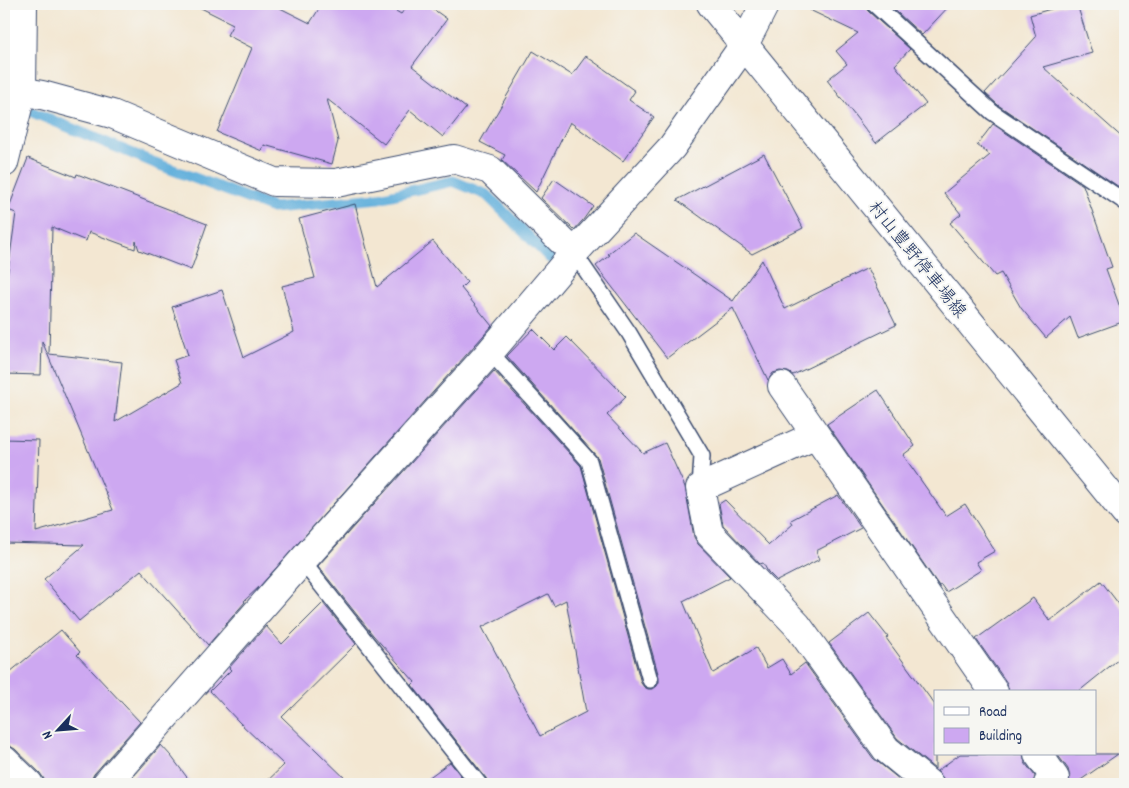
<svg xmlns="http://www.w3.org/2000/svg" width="1129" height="788" viewBox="0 0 1129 788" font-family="Dekko,'Klee One',sans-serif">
  <rect width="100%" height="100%" fill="#f6f6f2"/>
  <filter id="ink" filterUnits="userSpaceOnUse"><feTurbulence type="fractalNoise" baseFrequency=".02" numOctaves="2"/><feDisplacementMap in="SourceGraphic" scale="10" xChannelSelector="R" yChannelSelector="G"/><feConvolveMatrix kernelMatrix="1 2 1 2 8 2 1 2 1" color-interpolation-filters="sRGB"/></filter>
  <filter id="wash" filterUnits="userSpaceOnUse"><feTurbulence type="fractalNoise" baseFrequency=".0096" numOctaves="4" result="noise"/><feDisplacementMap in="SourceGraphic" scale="20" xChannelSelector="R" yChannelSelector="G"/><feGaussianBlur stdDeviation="1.12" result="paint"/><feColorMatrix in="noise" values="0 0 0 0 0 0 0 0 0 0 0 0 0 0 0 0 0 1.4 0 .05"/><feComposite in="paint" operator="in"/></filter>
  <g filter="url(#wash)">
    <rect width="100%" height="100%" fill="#f3e7d2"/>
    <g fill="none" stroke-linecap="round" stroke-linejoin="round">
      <path stroke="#61afdb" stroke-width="11" d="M32 112 155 163 273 208 379 198 453 181 487 195 550 258"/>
    </g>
    <g id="blocks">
      <path fill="#cda8f1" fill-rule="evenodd" d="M193 4H272L310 23 322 4H384L401 14 409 4H426L447 19 412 66 466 108 443 137 410 110 384 144 327 99 338 141 332 164 264 145 262 151 217 132 252 48 227 35 233 24Z
        M797 4H865V7L868 11 910 49 895 65 926 104 876 143 827 80 847 64 836 51 858 33Z
        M888 4H951L922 35Z
        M1068 4H1077L1092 53 1043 67 1125 140V191L998 105 985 93 1036 37 1030 15Z
        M533 51 572 75 586 56 635 91 629 100 654 117 623 161 570 122 536 192 502 160 505 155 480 142Z
        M993 124 1083 185 1112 267 1106 269 1125 321 1078 338 1070 317 1046 338 1021 308 1001 273 995 276 950 223 961 214 944 193 990 155 977 145Z
        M764 154 803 228 752 254 677 200Z
        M28 158 76 177 77 174 207 224 191 270 139 250 136 241 135 249 89 232 86 241 52 227 49 354 122 362 115 422 182 383 174 360 188 355 172 307 222 290 244 357 294 332 282 286 315 278 299 219 355 204 377 287 433 241 467 282 461 288 492 326 260 586 244 601 245 602 208 645 141 570 79 621 44 579 84 545 4 543V439L39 440 36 532 113 510 42 341 41 375 4 374V299L16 213 8 210Z
        M554 179 593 206 583 220 574 230 541 198Z
        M634 233 733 301 762 260 785 309 868 268 896 325 793 375 788 372 780 371 773 373 768 380 733 308 667 358 596 266 610 255 608 254Z
        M533 329 554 350 567 337 626 397 607 415 643 453 665 443 685 487 694 537 698 544 730 577 683 601 713 673 756 648 767 668 782 659 791 674 805 663 873 758 905 784H488L486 778 412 685 415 682 373 635 318 566 494 371 581 466 641 683 644 687 648 689H653L657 686 659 682V677L598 458 507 356ZM548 594 554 606 566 600 586 712 540 736 482 627Z
        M878 390 915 446 903 455 946 516 965 504 995 551 976 562 981 570 946 592 941 585 939 586 827 424Z
        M838 495 861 528 816 551 820 559 777 581 768 572 763 563 760 564 723 525 719 504 725 500 769 545 793 524 791 520Z
        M1101 581 1125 612V654L1078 692H1009L1007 683 976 639 1033 598 1050 621Z
        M323 603 356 644 282 717 351 784H264L284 765 239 722 210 691 231 670 229 668 266 626 282 644Z
        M869 613 888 637 886 638 935 705V769L897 738 829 643Z
        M61 630 80 652 77 655 140 722 94 774 91 780V784H44V779L40 773 15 749 8 745H4V677Z
        M161 745 171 756 192 784H127Z
        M960 754H1023L1025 763 1035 776 1033 784H944L943 778 937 771Z
        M1057 754H1118L1075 784H1069L1070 777 1068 769Z
        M450 762 467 784H420Z"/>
    </g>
  </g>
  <g filter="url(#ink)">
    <use href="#blocks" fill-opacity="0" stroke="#3b4b6f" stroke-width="1"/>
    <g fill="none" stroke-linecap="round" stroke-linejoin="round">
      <defs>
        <path id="lane" d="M874 4 992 112 1125 202
          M574 253 629 333 702 456 700 488
          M490 352 589 461 650 680
          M302 561 479 784"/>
        <path id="street" d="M4 88 42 95 112 114 274 182 336 183 454 159 490 170 574 253
          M4 163 22 91 23 4
          M782 386 994 692
          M816 435 700 488 709 533 797 625 886 749 929 784
          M1038 754 1055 778 1048 784
          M4 760 29 784
          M106 784 302 561 490 352 574 253 672 147 744 45 765 4"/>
        <path id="secondary" d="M711 4 1125 513"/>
      </defs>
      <use href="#lane" stroke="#3b4b6f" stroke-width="18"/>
      <use href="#street" stroke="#3b4b6f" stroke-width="30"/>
      <use href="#secondary" stroke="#3b4b6f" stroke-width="30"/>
      <use href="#lane" stroke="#fff" stroke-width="15"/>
      <use href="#street" stroke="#fff" stroke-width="28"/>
      <use href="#secondary" stroke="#fff" stroke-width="28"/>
    </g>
  </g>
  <g text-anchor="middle" stroke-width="4" stroke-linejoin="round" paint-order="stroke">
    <g font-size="18" fill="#1b2f5e" stroke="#f6f6f2">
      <text transform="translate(918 259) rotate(51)" y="6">村山豊野停車場線</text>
    </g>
  </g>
  <rect width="1129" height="788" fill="none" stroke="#f6f6f2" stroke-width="20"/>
  <rect x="934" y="690" width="162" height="65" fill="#f6f6f2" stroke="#9ea6b7"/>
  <rect x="944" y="707" width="25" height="8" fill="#ffffff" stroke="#9ea6b7"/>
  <text x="979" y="716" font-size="15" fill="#1b2f5e">Road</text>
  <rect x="944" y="728" width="25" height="15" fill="#cda8f1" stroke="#9ea6b7"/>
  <text x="979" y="740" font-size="15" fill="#1b2f5e">Building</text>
  <g transform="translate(58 730) rotate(244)" stroke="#f6f6f2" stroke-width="4" paint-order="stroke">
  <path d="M0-4L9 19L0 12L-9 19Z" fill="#1b2f5e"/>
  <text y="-8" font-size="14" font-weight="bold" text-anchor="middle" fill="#1b2f5e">N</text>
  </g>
</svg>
